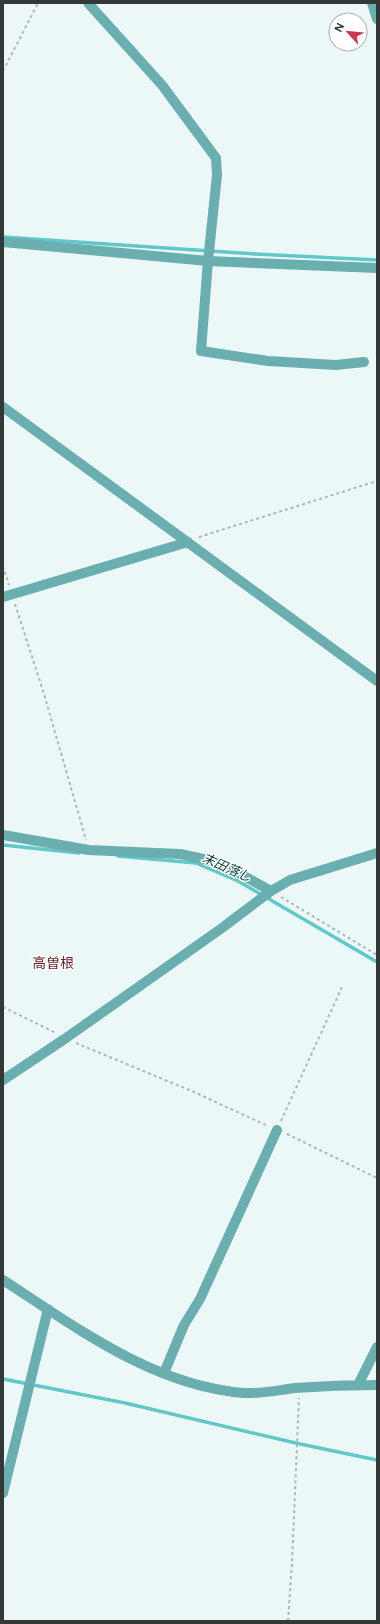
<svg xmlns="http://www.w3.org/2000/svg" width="380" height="1624" font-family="Figtree,'Noto Sans JP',sans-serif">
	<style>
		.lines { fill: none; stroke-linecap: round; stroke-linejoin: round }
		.stream { stroke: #62c7c8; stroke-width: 3.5 }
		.path { stroke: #adb6b6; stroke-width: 2; stroke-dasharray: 3 3; stroke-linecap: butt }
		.minor { stroke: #6aaeaf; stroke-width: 10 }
		.labels { text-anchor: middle; stroke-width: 3; stroke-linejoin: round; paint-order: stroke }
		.water-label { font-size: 13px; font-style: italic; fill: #114041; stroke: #fff }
		.quarter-label { font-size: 14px; fill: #6a242c; stroke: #fff }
	</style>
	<rect width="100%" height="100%" fill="#ecf8f8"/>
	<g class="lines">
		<!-- stream -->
		<path class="stream" d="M3,237L255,254L377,260
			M3,845L79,853
			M118,856L196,863L238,881L377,962
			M3,1379L125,1403L300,1444L377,1460"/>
		<!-- path -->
		<path class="path" d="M3,71L38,3
			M199,537L377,481
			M3,566L9,585
			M15,604L44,694L86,840
			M281,897L377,955
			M3,1007L56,1033
			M76,1043L194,1092L268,1126
			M281,1121L342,987
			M287,1134L377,1178
			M288,1621L292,1563L299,1398"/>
		<!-- minor -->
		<path class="minor" d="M88,3L162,85L216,158L217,175L208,261L201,351L268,361L336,365L364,362
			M372,3L377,19
			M3,242L208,261L377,268
			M3,407L377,681
			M3,597L188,542
			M3,835L89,850L180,854L213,861L235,871L271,891
			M3,1080L66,1038L222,928L271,891L290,880L377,853
			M3,1280C77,1328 154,1386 244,1393C261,1394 279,1390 295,1388C322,1386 350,1385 377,1385
			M164,1373L184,1325L200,1299L277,1130
			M358,1385L377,1347
			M3,1493L48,1309"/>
	</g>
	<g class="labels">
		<!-- water labels -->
		<g class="water-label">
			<text transform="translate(227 867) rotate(24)" y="5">末田落し</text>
		</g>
		<!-- quarter labels -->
		<g class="quarter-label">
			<text x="53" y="968">高曽根</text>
		</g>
	</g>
	<!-- border -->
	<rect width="380" height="1624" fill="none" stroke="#323737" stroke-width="8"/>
	<!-- north arrow -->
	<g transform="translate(348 32) rotate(297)"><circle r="19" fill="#ffffff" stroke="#adafaf"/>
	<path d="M0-3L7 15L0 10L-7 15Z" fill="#ca394f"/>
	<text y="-6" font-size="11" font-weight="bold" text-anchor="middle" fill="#323737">N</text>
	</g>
</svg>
